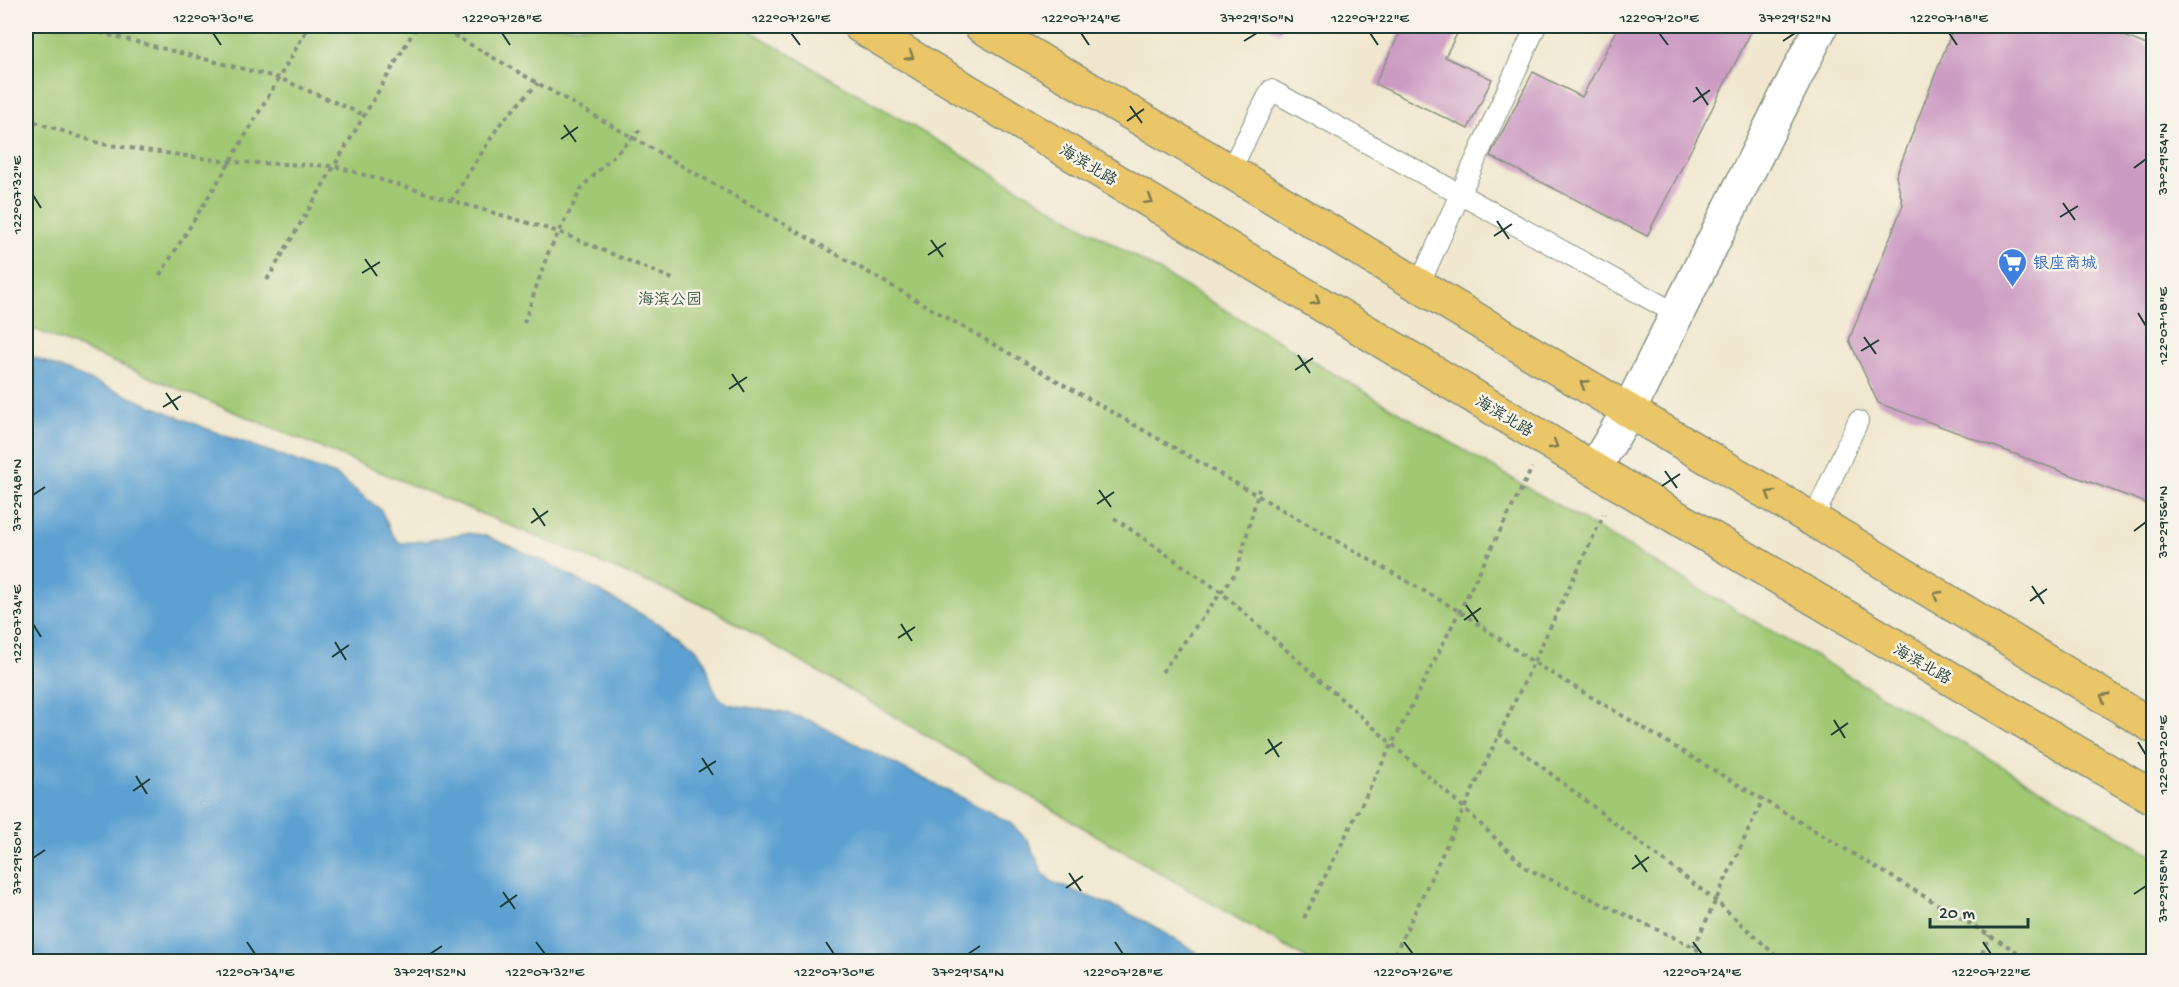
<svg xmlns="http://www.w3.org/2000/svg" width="2179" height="987" font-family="'Gochi Hand','LXGW WenKai TC',sans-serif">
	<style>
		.green { fill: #a1c873; stroke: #608254; stroke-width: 1.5 }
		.water { fill: #5da1d2; stroke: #3e6f83; stroke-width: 1.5 }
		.building { fill: #cc9bc3 }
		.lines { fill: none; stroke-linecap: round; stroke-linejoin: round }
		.service-casing { stroke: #889281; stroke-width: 22 }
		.minor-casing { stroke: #889281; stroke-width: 36 }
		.primary-casing { stroke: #889281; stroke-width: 36 }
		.path { stroke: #889281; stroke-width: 4; stroke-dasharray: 4.5 4.5; stroke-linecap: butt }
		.service { stroke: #fff; stroke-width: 20 }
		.minor { stroke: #fff; stroke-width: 33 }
		.primary { stroke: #ebc669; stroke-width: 33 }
		.oneway { stroke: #7b7b4c }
		.ticks { fill: none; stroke: #1f3d34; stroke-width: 2 }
		.labels { text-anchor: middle; stroke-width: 5; stroke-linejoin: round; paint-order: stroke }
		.street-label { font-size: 16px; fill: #1f3d34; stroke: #f7f3e8 }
		.shop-label { font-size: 16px; fill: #366cbe; stroke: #f7f3e8; text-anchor: start }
		.park-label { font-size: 16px; fill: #395941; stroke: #f7f3e8 }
		.neatline { fill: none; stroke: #1f3d34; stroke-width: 2 }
		.ticks-label { font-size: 15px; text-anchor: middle; fill: #1f3d34 }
	</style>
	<rect width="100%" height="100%" fill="#f7f3e8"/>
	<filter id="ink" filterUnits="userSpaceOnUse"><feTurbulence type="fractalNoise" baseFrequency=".0167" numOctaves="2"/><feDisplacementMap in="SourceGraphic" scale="12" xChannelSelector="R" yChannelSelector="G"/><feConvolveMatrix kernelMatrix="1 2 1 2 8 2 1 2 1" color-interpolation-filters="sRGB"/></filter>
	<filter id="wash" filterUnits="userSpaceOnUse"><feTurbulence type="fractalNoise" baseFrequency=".008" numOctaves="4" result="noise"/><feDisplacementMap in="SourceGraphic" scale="24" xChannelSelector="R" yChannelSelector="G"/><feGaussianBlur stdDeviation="1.35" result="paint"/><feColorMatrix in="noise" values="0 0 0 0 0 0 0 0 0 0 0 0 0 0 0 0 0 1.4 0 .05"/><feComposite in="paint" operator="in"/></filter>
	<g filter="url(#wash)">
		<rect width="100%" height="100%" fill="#f0e7ce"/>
		<!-- green -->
		<path class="green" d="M26,26H742L2153,855V961H1310L710,608L26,326Z"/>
		<!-- water -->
		<path class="water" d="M26,354L215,432L336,475L381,510L392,534L400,543L425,541L465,533L484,535L544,561L677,634C687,640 698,648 704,659C710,672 710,691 723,701C732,708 764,708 778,711C788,713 798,717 809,720L1009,822L1028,841L1043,873L1052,882L1120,909L1150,924L1210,961H26Z"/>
		<g id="blocks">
			<!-- building -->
			<path class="building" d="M1267,26H1284L1279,33Z
				M1403,26H1461L1445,57L1492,79L1468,129L1375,84Z
				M1619,26H1754L1647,236L1490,156L1533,72L1582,97Z
				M1954,26H2099L2154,48V506L1878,403L1849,340L1903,205L1896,176Z"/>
		</g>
	</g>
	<g filter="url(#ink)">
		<use href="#blocks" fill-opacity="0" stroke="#889281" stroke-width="1.5"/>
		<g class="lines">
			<defs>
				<path id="service" d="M1230,171L1271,90L1677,314
					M1419,285L1536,26
					M1813,520L1858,421"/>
				<path id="minor" d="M1594,469L1629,410L1821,26"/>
				<path id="primary" d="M860,26L1594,469L2154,798
					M981,26L1208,158L1538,357L1837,534L2154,727"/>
			</defs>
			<!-- service casing -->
			<use href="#service" class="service-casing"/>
			<!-- minor casing -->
			<use href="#minor" class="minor-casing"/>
			<!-- primary casing -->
			<use href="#primary" class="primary-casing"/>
			<!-- path -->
			<path class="path" d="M74,26L279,78L364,115
				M438,26L1459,611L1533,662L2034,962
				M26,119L102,144L230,162L334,166L559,232L675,280
				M451,201L500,124L538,83
				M160,275L230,162L309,26
				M267,280L417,26
				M524,323L548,253L583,186L640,130
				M1114,518L1221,592L1464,808L1526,868L1694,947L1712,962
				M1162,672L1237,571L1259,489
				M1499,734L1716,901L1783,962
				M1304,918L1532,468
				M1694,947L1763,799
				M1391,962L1604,514
				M1979,962L1989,935"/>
			<!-- service -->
			<use href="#service" class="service"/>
			<!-- minor -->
			<use href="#minor" class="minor"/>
			<!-- primary -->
			<use href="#primary" class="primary"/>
		</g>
		<!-- one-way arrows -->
		<defs><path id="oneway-chevron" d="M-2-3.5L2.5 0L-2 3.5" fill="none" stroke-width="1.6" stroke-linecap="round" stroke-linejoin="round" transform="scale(1.5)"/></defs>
		<g class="oneway">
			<use href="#oneway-chevron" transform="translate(910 56) rotate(31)"/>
			<use href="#oneway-chevron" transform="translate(1149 200) rotate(31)"/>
			<use href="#oneway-chevron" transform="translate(1316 301) rotate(31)"/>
			<use href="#oneway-chevron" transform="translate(1584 384) rotate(-150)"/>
			<use href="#oneway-chevron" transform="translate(1554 445) rotate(31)"/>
			<use href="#oneway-chevron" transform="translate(1770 494) rotate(-149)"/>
			<use href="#oneway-chevron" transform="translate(1937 595) rotate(-149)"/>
			<use href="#oneway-chevron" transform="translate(2104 697) rotate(-149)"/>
		</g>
	</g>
	<!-- ticks -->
	<path class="ticks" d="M213,33L221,45M502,33L510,45M791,33L800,45M1081,33L1089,45M1370,33L1378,45M1659,33L1668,45M1949,33L1957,45M1244,41L1257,33M1783,41L1795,33M1696,87L1708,105M1693,102L1710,90M1130,106L1142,123M1127,121L1144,109M564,125L576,142M561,139L578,127M2134,168L2146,159M33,195L41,208M2063,203L2075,220M2060,217L2078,206M1497,221L1509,239M1494,236L1512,224M931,240L943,257M928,255L946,243M365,259L377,276M362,273L380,262M2138,313L2146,326M1864,337L1876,354M1861,351L1879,340M1298,355L1310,373M1295,370L1313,358M732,374L744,392M729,389L747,377M166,393L178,410M163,407L181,396M1665,471L1677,488M1662,486L1680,474M1099,490L1111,507M33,495L45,487M1097,504L1114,492M533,508L545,526M531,523L548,511M2134,531L2146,522M2032,586L2044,604M2030,601L2047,589M1466,605L1478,622M1464,620L1481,608M33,624L41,637M901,624L912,641M898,638L915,627M335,642L346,660M332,657L349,645M1834,720L1845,738M1831,735L1848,723M1268,739L1279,757M2138,742L2146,755M1265,754L1282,742M702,758L713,775M699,772L716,761M136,776L147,794M133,791L150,779M1635,855L1647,872M33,858L45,850M1632,869L1649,857M1069,873L1081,891M1066,888L1083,876M503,892L515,909M2134,894L2146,886M500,907L517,895M247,942L255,954M536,942L545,954M826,942L834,954M1115,942L1123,954M1404,942L1413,954M1693,942L1702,954M1983,942L1991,954M430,954L442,946M968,954L980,946"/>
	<!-- icons -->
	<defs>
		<symbol id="supermarket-pin" viewBox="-11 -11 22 30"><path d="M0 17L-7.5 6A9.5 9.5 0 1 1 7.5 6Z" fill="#3f7fe0" stroke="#f7f3e8"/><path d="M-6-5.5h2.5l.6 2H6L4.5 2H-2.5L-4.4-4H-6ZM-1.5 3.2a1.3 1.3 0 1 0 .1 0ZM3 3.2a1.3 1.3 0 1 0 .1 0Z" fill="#fff"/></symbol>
	</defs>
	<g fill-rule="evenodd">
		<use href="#supermarket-pin" x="1996" y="246" width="33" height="45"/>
	</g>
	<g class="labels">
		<!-- street labels -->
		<g class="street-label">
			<text transform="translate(1089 164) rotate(31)" y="6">海滨北路</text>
			<text transform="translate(1505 415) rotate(31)" y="6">海滨北路</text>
			<text transform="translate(1923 663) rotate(30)" y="6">海滨北路</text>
		</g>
		<!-- shop labels -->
		<g class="shop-label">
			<text x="2033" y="268">银座商城</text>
		</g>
		<!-- park labels -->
		<g class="park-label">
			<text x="670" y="304">海滨公园</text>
		</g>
	</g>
	<!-- margin -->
	<rect width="2179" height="987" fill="none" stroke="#f7f3e8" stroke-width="66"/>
	<!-- scale -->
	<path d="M1930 918v9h98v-9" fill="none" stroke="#1f3d34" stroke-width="3"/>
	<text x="1939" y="918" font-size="18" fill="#1f3d34" stroke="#f7f3e8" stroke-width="4.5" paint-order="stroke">20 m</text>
	<rect x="33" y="33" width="2113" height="921" class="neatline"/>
	<g class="ticks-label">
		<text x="213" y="22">122°07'30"E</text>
		<text x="502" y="22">122°07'28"E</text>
		<text x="791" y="22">122°07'26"E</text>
		<text x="1081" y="22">122°07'24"E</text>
		<text x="1257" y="22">37°29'50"N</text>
		<text x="1370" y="22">122°07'22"E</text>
		<text x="1659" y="22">122°07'20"E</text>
		<text x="1795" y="22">37°29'52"N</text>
		<text x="1949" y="22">122°07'18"E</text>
		<text transform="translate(2162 159) rotate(-90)" y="5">37°29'54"N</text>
		<text transform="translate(16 195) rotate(-90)" y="5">122°07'32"E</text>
		<text transform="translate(2162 326) rotate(-90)" y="5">122°07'18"E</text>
		<text transform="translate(16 495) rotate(-90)" y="5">37°29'48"N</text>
		<text transform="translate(2162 522) rotate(-90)" y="5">37°29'56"N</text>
		<text transform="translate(16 624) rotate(-90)" y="5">122°07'34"E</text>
		<text transform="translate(2162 755) rotate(-90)" y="5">122°07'20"E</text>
		<text transform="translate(16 858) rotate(-90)" y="5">37°29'50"N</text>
		<text transform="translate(2162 886) rotate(-90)" y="5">37°29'58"N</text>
		<text x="255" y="976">122°07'34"E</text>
		<text x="430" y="976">37°29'52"N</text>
		<text x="545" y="976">122°07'32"E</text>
		<text x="834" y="976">122°07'30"E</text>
		<text x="968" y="976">37°29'54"N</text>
		<text x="1123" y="976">122°07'28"E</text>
		<text x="1413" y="976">122°07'26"E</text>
		<text x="1702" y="976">122°07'24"E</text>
		<text x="1991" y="976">122°07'22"E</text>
	</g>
</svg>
